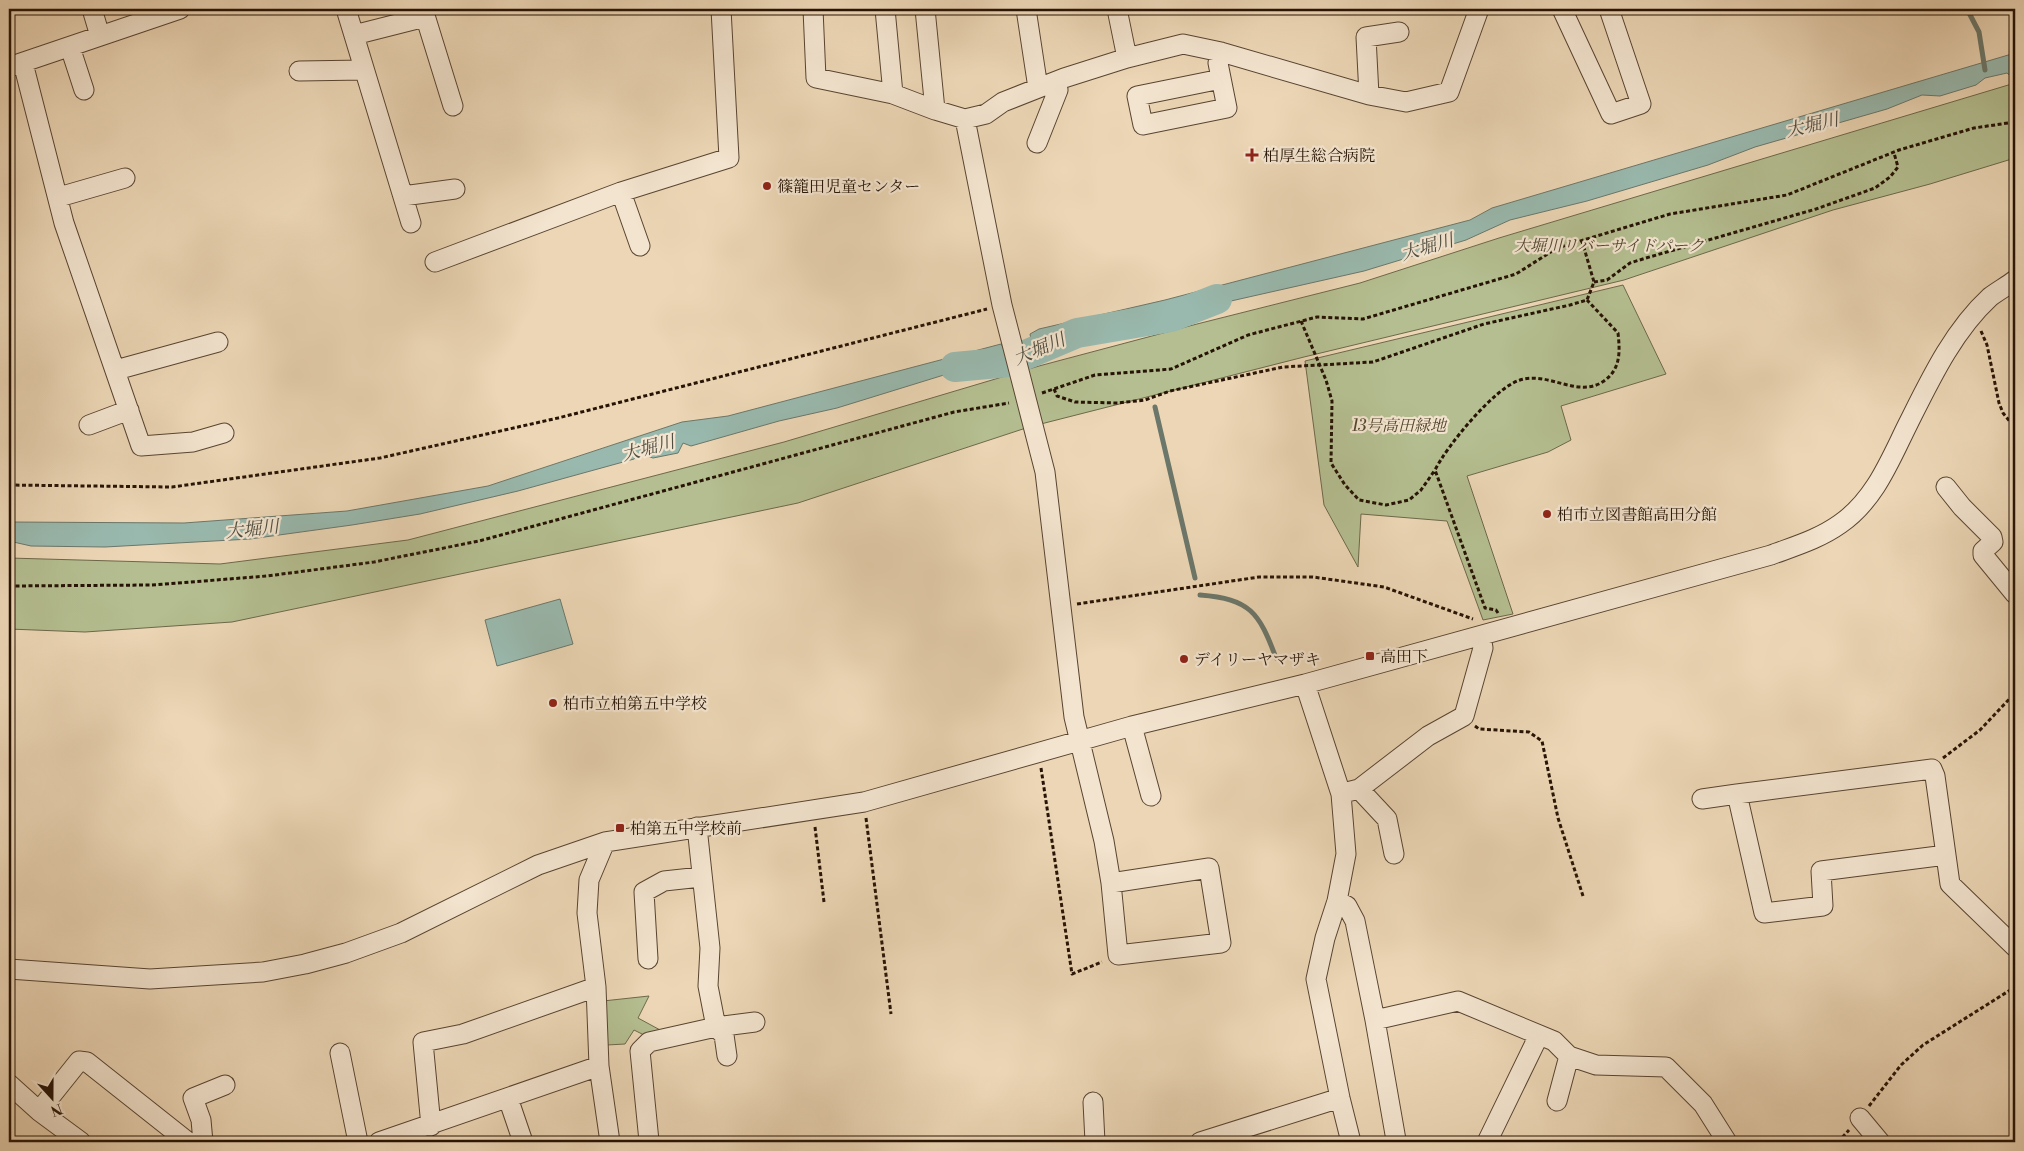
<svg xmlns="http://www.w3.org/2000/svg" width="2024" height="1151" font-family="'Libre Bodoni','Noto Serif JP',serif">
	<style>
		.green { fill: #b4be90; stroke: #6d684a }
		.water { fill: #99b9ae; stroke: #6b776a }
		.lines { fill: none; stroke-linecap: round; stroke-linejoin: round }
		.stream { stroke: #6b776a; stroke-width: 5 }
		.river { stroke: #99b9ae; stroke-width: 30 }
		.minor-casing { stroke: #584431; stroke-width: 21 }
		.path { stroke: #261305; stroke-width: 3; stroke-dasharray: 4 2.5; stroke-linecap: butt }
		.minor { stroke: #f3e4cf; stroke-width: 19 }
		.poi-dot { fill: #8f2418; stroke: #f3e4cf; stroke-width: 2 }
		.labels { text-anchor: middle; stroke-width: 4.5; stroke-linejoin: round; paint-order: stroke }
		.poi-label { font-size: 16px; fill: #261305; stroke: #f3e4cf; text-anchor: start }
		.park-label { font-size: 16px; font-style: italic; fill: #51462f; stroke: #f3e4cf }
		.water-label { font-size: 18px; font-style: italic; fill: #4e4d40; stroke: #f3e4cf }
	</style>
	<rect width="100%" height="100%" fill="#ecd6b5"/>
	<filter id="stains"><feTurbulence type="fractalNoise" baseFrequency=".004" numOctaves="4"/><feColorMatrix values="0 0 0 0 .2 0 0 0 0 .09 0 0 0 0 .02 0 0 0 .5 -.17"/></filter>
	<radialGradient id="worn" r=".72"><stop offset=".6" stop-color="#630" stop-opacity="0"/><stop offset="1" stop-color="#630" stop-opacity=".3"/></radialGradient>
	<!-- green -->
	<path class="green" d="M2015,83V158L1930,184L1833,210L1624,280L1304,357L1029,427L798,503L232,622L85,632L9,629V558L220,564L408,540L784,442L1039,366L1197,324L1360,283L1499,238Z
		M1623,285L1666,374L1561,406L1571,440L1548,452L1467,476L1513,614L1483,620L1447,521L1361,514L1358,567L1324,505L1305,361Z
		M649,996L638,1018L662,1031L644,1035L634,1030L625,1044L607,1045L603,1001Z"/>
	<!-- water -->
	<path class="water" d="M2015,53V77L2013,78L2007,73L1985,78L1976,85L1940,96L1922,95L1887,109L1755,147L1708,165L1587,201L1510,220L1466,240L1364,271L1098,331L1033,350L1030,334L1039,329L1165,300L1470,220L1492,208Z
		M1001,344L1011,361L973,366L837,408L779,421L691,446L683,443L678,453L653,458L640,454L634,459L518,491L420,514L352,525L250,539L105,547L31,546L9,541V522L184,523L347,511L488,486L682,422L728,416Z
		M560,599L573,644L497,666L485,620Z"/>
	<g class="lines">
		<!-- stream -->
		<path class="stream" d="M1967,9L1979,32L1985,70
			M1155,407L1195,578
			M1200,595C1250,599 1259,612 1276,658"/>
		<!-- river -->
		<path class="river" d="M955,367L1009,362L1077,333L1171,317L1217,299"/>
		<defs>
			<path id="minor" d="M92,9L100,36
				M346,9L411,223
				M423,9L453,106
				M813,9L816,78L893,94L935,110
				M885,9L893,94
				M925,9L935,110L965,119L1002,305L1045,472L1074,717L1104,841L1111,883L1118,955L1221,943L1209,868L1111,883
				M1026,9L1038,88
				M1117,9L1127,58
				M1562,9L1611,114L1641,104L1609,9
				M354,35L425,17
				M70,47L84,90
				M1221,52L1218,63L1227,108L1143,125L1137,96L1221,79
				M23,63L64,223L141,446L193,442L224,433
				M9,67L180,9
				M299,71L364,70
				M1369,95L1366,37L1399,32
				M965,119L986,114L1003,102L1064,78L1127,58L1183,44L1221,52L1369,95L1406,102L1449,92L1479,9
				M1037,143L1058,90L1054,82
				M621,192L640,246
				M403,196L455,189
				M59,197L125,178
				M435,262L621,192L729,158L721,9
				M116,370L218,342
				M89,425L129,410
				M1946,487L1962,507L1992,537L1993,542L1983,551V555L2015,594
				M1305,684L1341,794L1346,854L1337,901L1325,938L1316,979L1340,1098L1351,1142
				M1132,726L1151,796
				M1359,789L1428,736L1464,716L1483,648L1481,636
				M1347,792L1359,789L1387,819L1394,854
				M1702,799L1737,794
				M697,827L710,948L708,986L716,1027L755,1022
				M1946,855L1821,871L1823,906L1764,913L1737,794L1932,769L1935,776L1950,884L2015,947
				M1337,901L1347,906L1355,921L1375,1020L1458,1001L1554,1041L1569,1056L1596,1065L1666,1067L1703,1104L1727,1142
				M648,959L644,892L664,881L701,877
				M9,969L150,979L263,972L305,964L346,953L401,933L538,865L605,842L864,802L1132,726L1305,684L1771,555C1795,546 1819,539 1840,524C1875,500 1890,460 1908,424C1930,380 1953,331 1990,297C1998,291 2007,286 2015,280
				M1375,1020L1396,1140
				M340,1053L358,1142
				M599,1066L596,987L587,913L589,880L605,842
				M9,1084L39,1111
				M508,1098L523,1142
				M1557,1101L1569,1056
				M1093,1102L1095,1142
				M1860,1118L1880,1142
				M431,1126L423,1042L463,1034L596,987
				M649,1141L640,1051L649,1042L716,1027L724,1035L727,1056
				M81,1142L39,1111L79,1061L87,1062L188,1142
				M203,1142L201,1120L193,1098L225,1085
				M379,1142L599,1066L610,1142
				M1200,1142L1340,1098
				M1487,1142L1539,1035"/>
		</defs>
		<!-- minor casing -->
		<use href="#minor" class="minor-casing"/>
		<!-- path -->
		<path class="path" d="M1594,282L1607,280L1630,263L1646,258L1816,209L1875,188L1890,177L1898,167L1894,153
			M1301,321L1326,380L1332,401L1331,463L1345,485L1359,500L1386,505L1409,500L1421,490L1435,470
			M1981,331L1987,345L1999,403L2003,413L2015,428
			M1054,389L1057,396L1075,402L1118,403L1145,400L1170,391L1283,367L1373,362L1484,324L1570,305L1587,300L1594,282L1582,241
			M1042,393L1095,375L1171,369L1248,335L1317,317L1363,319L1516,274L1557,248L1670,214L1787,195L1899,150L1974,128L2015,122
			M9,485L172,487L380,458L558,418L987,309
			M9,586L152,585L267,576L374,562L479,541L954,412L1009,403
			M1077,604L1259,577H1313L1384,587L1473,619
			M1498,613L1496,610L1485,608L1435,470C1447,446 1494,388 1520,380C1549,371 1578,399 1604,381C1621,369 1620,351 1618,333L1587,300
			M1475,726L1479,729L1529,732L1542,741L1558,818L1583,896
			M1943,758L1980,730L2015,693
			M1041,768L1072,974L1102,962
			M866,818L891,1014
			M815,827L824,902
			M1869,1106L1901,1065L1923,1045L2015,987
			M1838,1142L1849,1130"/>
		<!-- minor -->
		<use href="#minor" class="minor"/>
	</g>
	<!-- markers -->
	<g class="poi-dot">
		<path d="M1249.5 147.5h5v5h5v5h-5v5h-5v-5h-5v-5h5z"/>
		<circle cx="767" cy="186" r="5"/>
		<circle cx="1547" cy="514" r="5"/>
		<rect x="1365" y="651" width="10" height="10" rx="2.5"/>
		<circle cx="1184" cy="659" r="5"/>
		<circle cx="553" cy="703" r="5"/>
		<rect x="615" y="823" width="10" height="10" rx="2.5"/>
	</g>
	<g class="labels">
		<!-- poi labels -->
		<g class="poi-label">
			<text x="1263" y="161">柏厚生総合病院</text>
			<text x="777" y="192">篠籠田児童センター</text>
			<text x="1557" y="520">柏市立図書館高田分館</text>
			<text x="1380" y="662">高田下</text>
			<text x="1194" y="665">デイリーヤマザキ</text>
			<text x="563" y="709">柏市立柏第五中学校</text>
			<text x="630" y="834">柏第五中学校前</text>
		</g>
		<!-- park labels -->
		<g class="park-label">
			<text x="1609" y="251">大堀川リバーサイドパーク</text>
			<text x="1399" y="431">13号高田緑地</text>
		</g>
		<!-- water labels -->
		<g class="water-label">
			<text transform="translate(1812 125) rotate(-13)" y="6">大堀川</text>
			<text transform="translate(1427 247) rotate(-16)" y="6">大堀川</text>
			<text transform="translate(1039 349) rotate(-23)" y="6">大堀川</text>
			<text transform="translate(648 448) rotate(-15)" y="6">大堀川</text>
			<text transform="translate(252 529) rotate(-6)" y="6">大堀川</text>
		</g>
	</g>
	<!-- margin -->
	<rect width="2024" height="1151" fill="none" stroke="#ecd6b5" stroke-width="30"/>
	<rect x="10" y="10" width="2004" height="1131" fill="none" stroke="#261305" stroke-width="2.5"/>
	<rect x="15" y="15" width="1994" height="1121" fill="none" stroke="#261305"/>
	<!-- north arrow -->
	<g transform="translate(52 1098) rotate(159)" stroke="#f3e4cf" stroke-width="4" paint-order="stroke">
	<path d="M0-4L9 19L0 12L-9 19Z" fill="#261305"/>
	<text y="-8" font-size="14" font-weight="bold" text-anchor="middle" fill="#261305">N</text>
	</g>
	<rect width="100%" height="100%" filter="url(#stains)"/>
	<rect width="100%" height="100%" fill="url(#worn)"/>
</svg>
